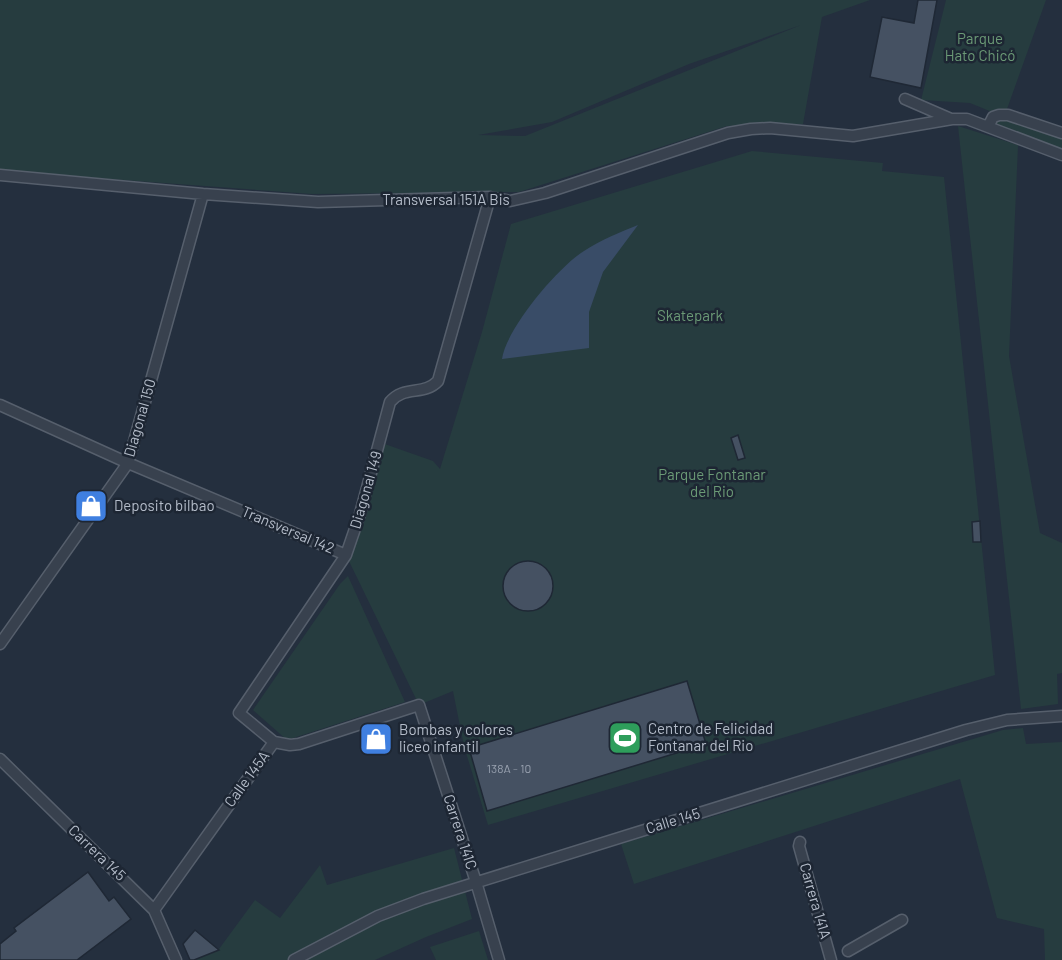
<svg xmlns="http://www.w3.org/2000/svg" width="1062" height="960" font-family="Barlow,sans-serif">
	<style>
		.green { fill: #263c3f; fill-rule: evenodd }
		.water { fill: #394c67 }
		.building { fill: #455162; stroke: #1f2835; stroke-width: 1.5 }
		.lines { fill: none; stroke-linecap: round; stroke-linejoin: round }
		.minor-casing { stroke: #565f6c; stroke-width: 13 }
		.minor { stroke: #38414e; stroke-width: 10 }
		.labels { text-anchor: middle; stroke-width: 5; stroke-linejoin: round; paint-order: stroke }
		.number-label { font-size: 12px; fill: #98a1af }
		.park-label { font-size: 15px; fill: #6b9a76; stroke: #1d2633 }
		.street-label { font-size: 15px; fill: #b4bcc9; stroke: #1d2633 }
		.poi-label { font-size: 15px; fill: #b4bcc9; stroke: #1d2633; text-anchor: start }
	</style>
	<rect width="100%" height="100%" fill="#242f3e"/>
	<!-- green -->
	<path class="green" d="M0,0H870L822,17L803,124L727,126L519,192L312,194L0,171ZM801,25L525,136L478,135L552,122L689,64Z
		M946,0H1046L1007,109L992,112L970,103L921,100Z
		M1002,118L1062,139V150L996,126L995,123L996,119Z
		M958,126L1018,145L1009,356L1040,533L1062,543V673L1057,674L1058,704L1021,709Z
		M752,151L883,163L882,171L944,177L995,675L488,825L464,746L453,691L419,705L346,555L379,442L433,461L440,469L482,332L511,224Z
		M348,576L405,702L287,740L253,710L340,584Z
		M1023,728L1026,744L1062,742V960H1045L1044,929L997,918L960,779L634,884L621,844L1003,730Z
		M454,848L472,919L426,937L375,960H194L219,949L255,900L280,918L320,865L327,885Z
		M479,931L488,960H436L430,947Z"/>
	<!-- water -->
	<path class="water" d="M638,225L603,272L589,312V348L502,359C506,329 558,267 584,251C601,240 620,232 638,225Z"/>
	<!-- building -->
	<path class="building" d="M918,0H937L921,88L870,77L882,17L914,23Z
		M738,435L745,458L738,460L731,438Z
		M980,521L981,542H973L972,522Z
		M503 586a25 25 0 1 1 50 0a25 25 0 1 1-50 0Z
		M687,681L706,744L487,811L469,748Z
		M88,872L109,901L114,897L131,919L77,960H0V944L16,931L14,928Z
		M195,930L219,950L194,960H190L183,944Z"/>
	<g class="lines">
		<defs>
			<path id="minor" d="M905,99L951,119
				M988,127L993,117L999,115H1008L1062,133
				M0,175L203,194L318,202L490,197L510,201L545,193L728,133L751,129L770,128L853,136L952,119H967L1062,155
				M490,197L438,381C424,396 404,385 390,402L360,514L346,555L239,713L274,742L290,745L299,744L419,705L476,882L499,960
				M0,405L128,463L346,555
				M0,644L128,463L203,194
				M0,759L154,910L176,960
				M800,842L799,846L831,960
				M154,910L274,742
				M848,951L902,920
				M294,960L378,916L423,899L966,730L1007,720L1062,716"/>
		</defs>
		<!-- minor casing -->
		<use href="#minor" class="minor-casing"/>
		<!-- minor -->
		<use href="#minor" class="minor"/>
	</g>
	<!-- icons -->
	<defs>
		<symbol id="shop-square" viewBox="-11 -11 22 22"><rect x="-9" y="-9" width="18" height="18" rx="4" fill="#3f7fe0" stroke="#1d2633"/><path d="M-5-2.5h2.3a2.7 3.5 0 0 1 5.4 0H5L5.5 6h-11ZM-1.5-2.5h3a1.5 2.3 0 0 0-3 0Z" fill="#fff"/></symbol>
		<symbol id="stadium-square" viewBox="-11 -11 22 22"><rect x="-9" y="-9" width="18" height="18" rx="4" fill="#2e9e5b" stroke="#1d2633"/><path d="M0-5a6.5 5 0 1 0 0 10a6.5 5 0 1 0 0-10ZM-3.5-1.8h7v3.6h-7Z" fill="#fff"/></symbol>
	</defs>
	<g fill-rule="evenodd">
		<use href="#shop-square" x="72" y="487" width="38" height="38"/>
		<use href="#stadium-square" x="606" y="719" width="38" height="38"/>
		<use href="#shop-square" x="357" y="720" width="38" height="38"/>
	</g>
	<g class="labels">
		<!-- number labels -->
		<g class="number-label">
			<text x="509" y="773">138A - 10</text>
		</g>
		<!-- park labels -->
		<g class="park-label">
			<text x="980" y="44">Parque<tspan x="980" dy="17">Hato Chicó</tspan></text>
			<text x="690" y="321">Skatepark</text>
			<text x="712" y="480">Parque Fontanar<tspan x="712" dy="17">del Rio</tspan></text>
		</g>
		<!-- street labels -->
		<g class="street-label">
			<text x="446" y="205">Transversal 151A Bis</text>
			<text transform="translate(140 418) rotate(-74)" y="5">Diagonal 150</text>
			<text transform="translate(366 490) rotate(-74)" y="5">Diagonal 149</text>
			<text transform="translate(288 530) rotate(23)" y="5">Transversal 142</text>
			<text transform="translate(247 779) rotate(-54)" y="5">Calle 145A</text>
			<text transform="translate(673 821) rotate(-17)" y="5">Calle 145</text>
			<text transform="translate(460 832) rotate(72)" y="5">Carrera 141C</text>
			<text transform="translate(97 853) rotate(44)" y="5">Carrera 145</text>
			<text transform="translate(815 901) rotate(74)" y="5">Carrera 141A</text>
		</g>
		<!-- poi labels -->
		<g class="poi-label">
			<text x="114" y="511">Deposito bilbao</text>
			<text x="648" y="734">Centro de Felicidad<tspan x="648" dy="17">Fontanar del Rio</tspan></text>
			<text x="399" y="735">Bombas y colores<tspan x="399" dy="17">liceo infantil</tspan></text>
		</g>
	</g>
</svg>
